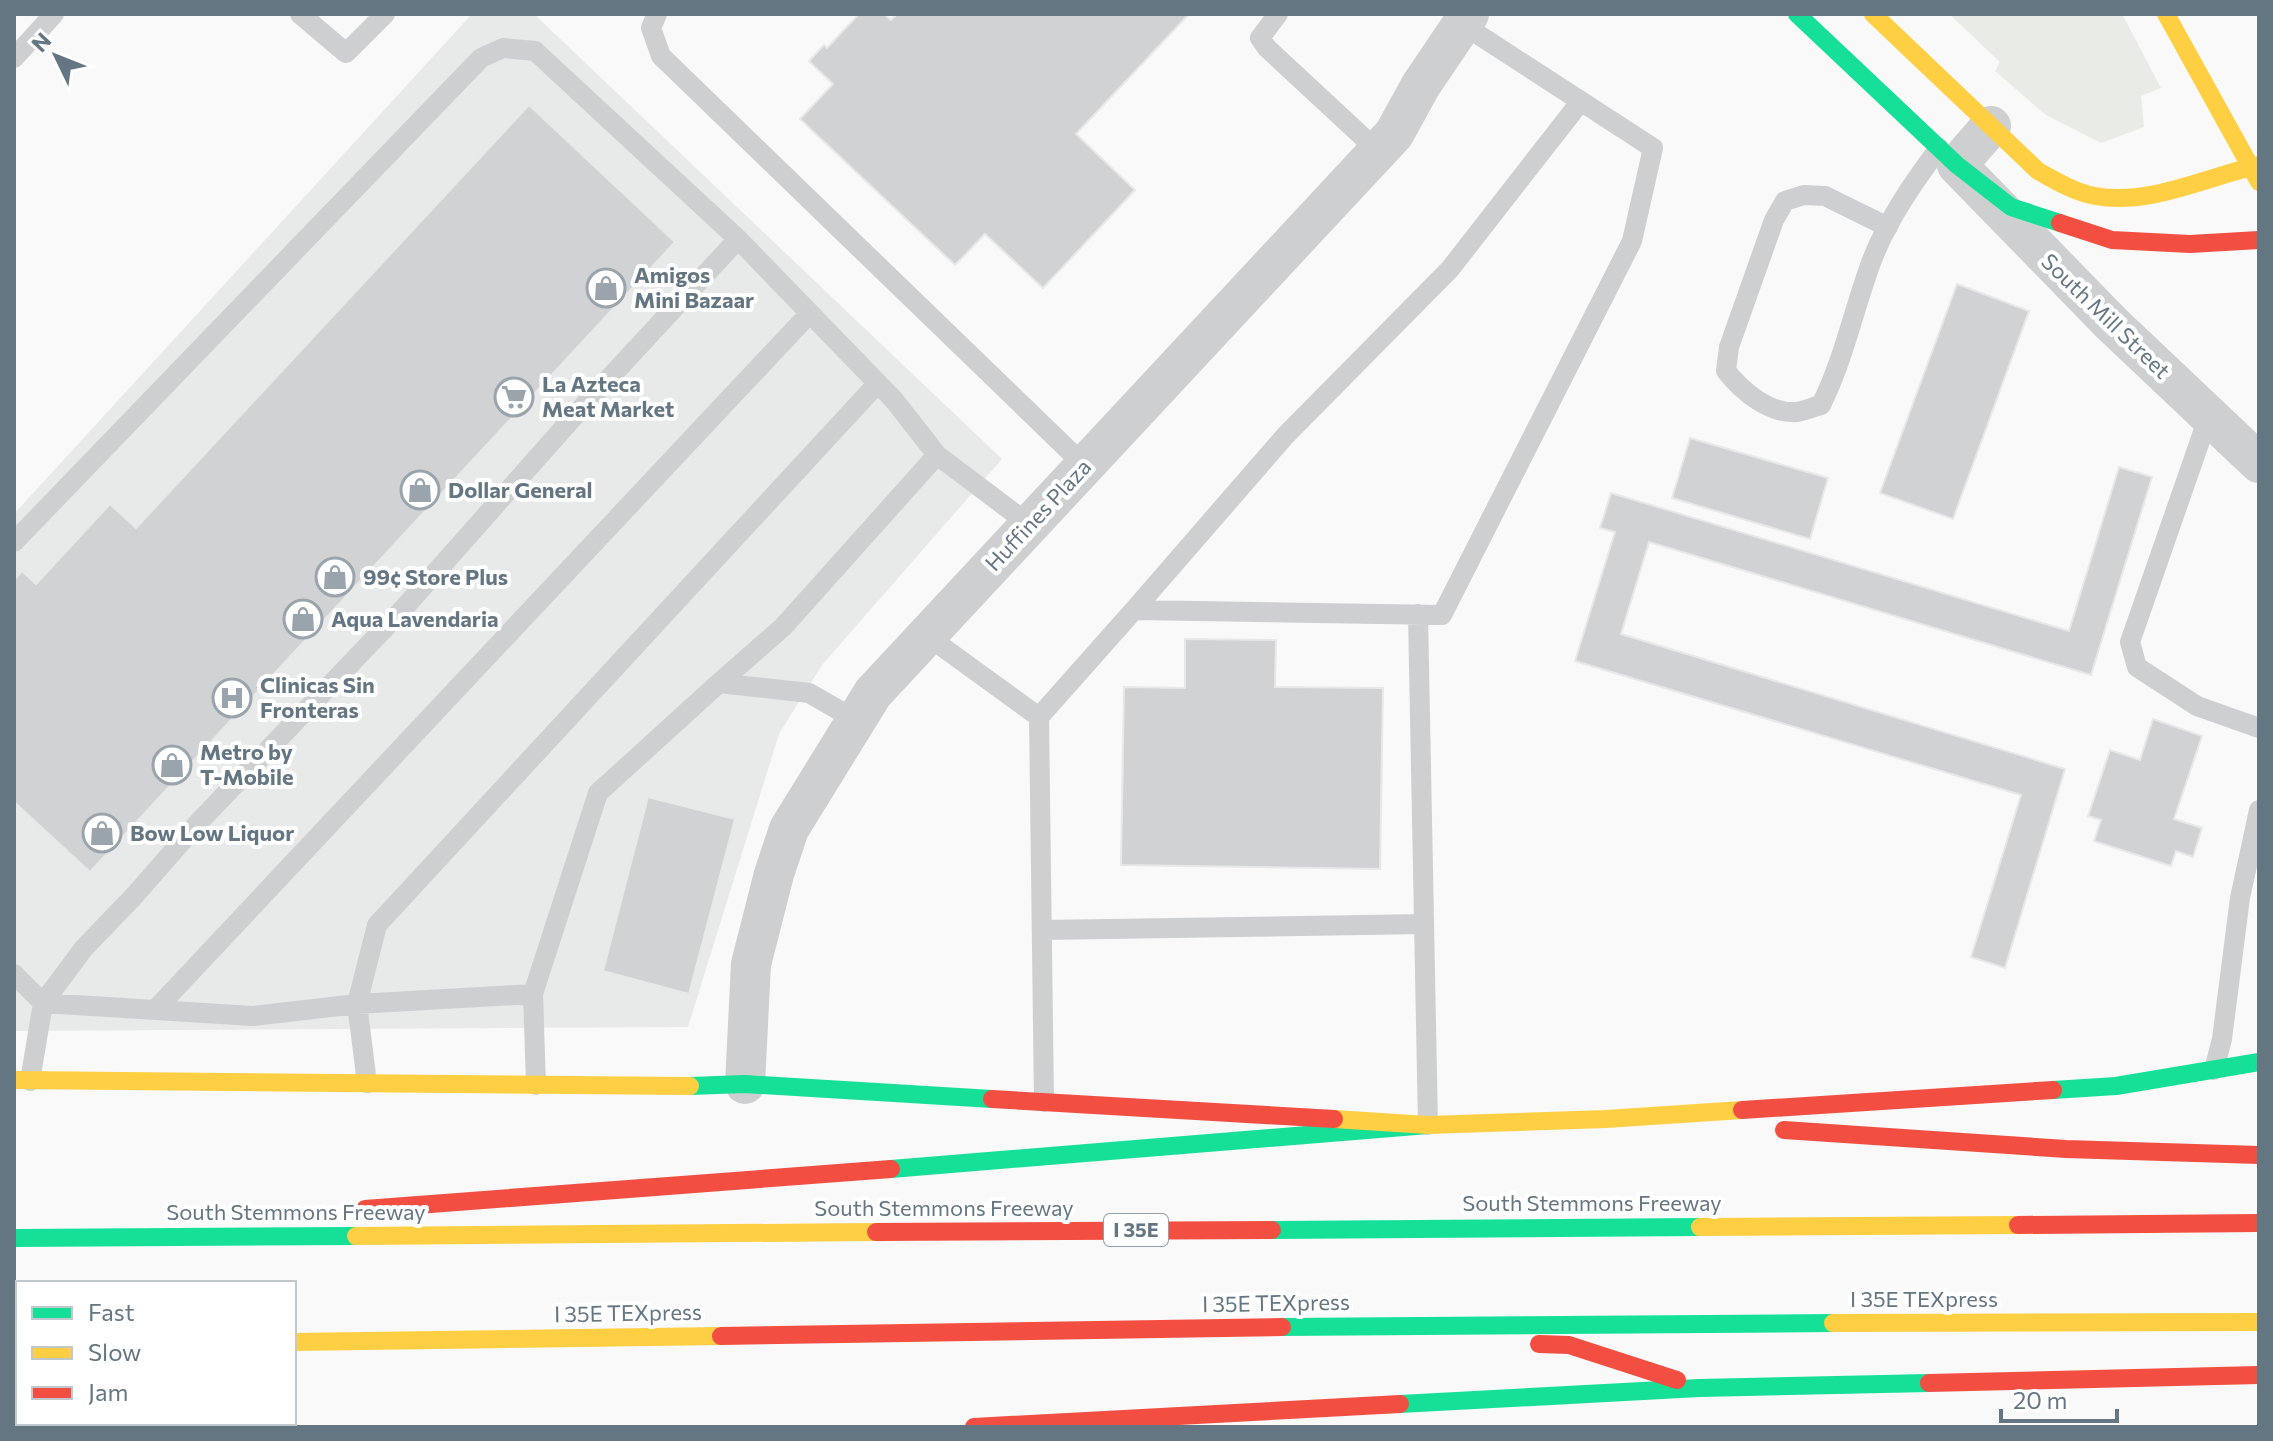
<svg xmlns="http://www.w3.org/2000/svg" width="2273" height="1441" font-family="Commissioner,sans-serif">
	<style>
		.built { fill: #e8e9e9 }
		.green { fill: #e8ebe6 }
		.building { fill: #d0d2d3; stroke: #e8e8e8; stroke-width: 2 }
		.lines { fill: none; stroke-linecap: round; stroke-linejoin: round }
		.lane { stroke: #cecfd0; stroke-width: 20 }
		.street { stroke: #cecfd0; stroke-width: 40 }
		.fast { stroke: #16e098; stroke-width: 18 }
		.slow { stroke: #ffcf43; stroke-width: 18 }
		.jam { stroke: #f24e42; stroke-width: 18 }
		.labels { text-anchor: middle; stroke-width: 8; stroke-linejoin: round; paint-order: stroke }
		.shield { fill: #fff; stroke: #939fa8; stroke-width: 2 }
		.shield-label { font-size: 20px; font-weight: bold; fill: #657683 }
		.poi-label { font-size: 22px; font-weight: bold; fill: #657683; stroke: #fff; text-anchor: start }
		.street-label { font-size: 22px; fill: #657683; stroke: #fff }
	</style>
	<rect width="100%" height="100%" fill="#f9f9f9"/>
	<!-- built -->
	<path class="built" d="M472,14H534L1002,459L822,665L779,734L688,1027L14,1031V514Z"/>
	<!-- green -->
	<path class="green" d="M1949,14H2122L2161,88L2141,96L2144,127L2101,143L2046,115L1995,71L2000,62Z"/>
	<!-- building -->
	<path class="building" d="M859,14H884L891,20L897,14H1189L1076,134L1135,190L1043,288L985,234L955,265L800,119L833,84L809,61L824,45L827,48Z
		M529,105L675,242L90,872L14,802V580L22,571L36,584L110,504L136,528Z
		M1957,284L2029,311L1953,519L1880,493Z
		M1690,438L1828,478L1810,539L1672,498Z
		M2119,467L2152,477L2091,675L1649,542L1621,634L2065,769L2005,968L1971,957L2021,795L1575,661L1615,532L1600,528L1611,493L2069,631Z
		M1185,639L1276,640L1275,687L1383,688L1380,869L1121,865L1124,687L1185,688Z
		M2153,719L2202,736L2174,819L2202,828L2193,857L2176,851L2171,866L2094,841L2101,820L2088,816L2110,750L2140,760Z
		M648,797L735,819L689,994L603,971Z"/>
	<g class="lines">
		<!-- lane -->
		<path class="lane" d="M300,14L346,53L385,14
			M657,14L651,28L661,56L1085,466
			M1278,14L1260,38L1267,48L1378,151
			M1462,24L1653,148L1632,241L1442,615L1134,610L1285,436L1450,269L1581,101
			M14,58L54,14
			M1888,227L1825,196L1804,195L1785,201L1774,220L1729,347L1726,371C1742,391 1769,414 1796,412C1804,411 1813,407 1821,405C1844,359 1854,308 1872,260C1888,219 1913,183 1939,148
			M2209,415L2130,642L2137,667L2197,706L2259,728
			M14,542L481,58L503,48L535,51L738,239L894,400L937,455L1030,525
			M1418,614L1428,1125
			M926,635L1039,717L1044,1102
			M719,683L783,627L937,455
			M1039,717L1134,610
			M1042,930L1424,924
			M14,974L43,1003L30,1081
			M533,994L536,1085
			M43,1003L84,948L135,895L197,824L404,608L577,413L738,239
			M43,1003L253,1016L357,1004L533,994L598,793L719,683L809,693L856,720
			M155,1010L810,313
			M2214,1070L2222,1039L2240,898L2259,810
			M367,1083L357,1004L377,925L878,383"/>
		<!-- street -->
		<path class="street" d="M1991,126L1957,165L2111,323L2259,463
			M745,1084L751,964L774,874L789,829L873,693L1394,134L1421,85L1469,14"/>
		<!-- fast -->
		<path class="fast" d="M1797,14L1957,165L2011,207L2060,223
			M690,1086L745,1084L992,1099
			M2053,1090L2116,1086L2259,1062
			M891,1169L1428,1125
			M1272,1230L1700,1227
			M14,1238L356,1236
			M1282,1327L1833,1323
			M1400,1404L1699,1388L1929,1383"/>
		<!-- slow -->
		<path class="slow" d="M1873,14L2038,171C2056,181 2074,192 2095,196C2149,206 2207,177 2259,165
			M2166,14L2259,182
			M14,1080L690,1086
			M1334,1119L1428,1125L1606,1119L1742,1110
			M1700,1227L2018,1225
			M356,1236L876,1232
			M1833,1323L2259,1322
			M294,1342L721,1336"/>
		<!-- jam -->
		<path class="jam" d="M2060,223L2112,240L2190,244L2259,240
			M992,1099L1334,1119
			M1742,1110L2053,1090
			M1784,1130L2066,1149L2259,1155
			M365,1209L891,1169
			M2018,1225L2259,1223
			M876,1232L1272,1230
			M721,1336L1282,1327
			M14,1343H18
			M1539,1344L1569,1345L1677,1380
			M1929,1383L2259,1375
			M974,1427L1400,1404"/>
	</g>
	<!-- icons -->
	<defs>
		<symbol id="shop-ring" viewBox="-11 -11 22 22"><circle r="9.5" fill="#fff" stroke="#99a4ac" stroke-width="1.5"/><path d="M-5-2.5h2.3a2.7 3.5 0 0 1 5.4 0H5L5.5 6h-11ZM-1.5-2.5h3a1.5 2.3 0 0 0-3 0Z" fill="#99a4ac"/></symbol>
		<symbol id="supermarket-ring" viewBox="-11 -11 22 22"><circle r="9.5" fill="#fff" stroke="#99a4ac" stroke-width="1.5"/><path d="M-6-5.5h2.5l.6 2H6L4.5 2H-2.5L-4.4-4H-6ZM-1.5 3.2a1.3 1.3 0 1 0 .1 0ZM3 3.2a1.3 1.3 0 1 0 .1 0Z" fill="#99a4ac"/></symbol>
		<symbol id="hospital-ring" viewBox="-11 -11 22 22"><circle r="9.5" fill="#fff" stroke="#99a4ac" stroke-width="1.5"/><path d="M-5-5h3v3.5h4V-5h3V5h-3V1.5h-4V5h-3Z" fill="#99a4ac"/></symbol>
	</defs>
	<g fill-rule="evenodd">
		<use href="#shop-ring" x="584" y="266" width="44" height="44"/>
		<use href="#supermarket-ring" x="492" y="375" width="44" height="44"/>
		<use href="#shop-ring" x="398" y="468" width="44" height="44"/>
		<use href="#shop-ring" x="313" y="555" width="44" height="44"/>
		<use href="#shop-ring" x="281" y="597" width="44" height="44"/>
		<use href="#hospital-ring" x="210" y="676" width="44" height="44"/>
		<use href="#shop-ring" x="150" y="743" width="44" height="44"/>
		<use href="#shop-ring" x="80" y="811" width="44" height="44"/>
	</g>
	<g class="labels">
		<!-- shield labels -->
		<rect class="shield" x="1104" y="1214" width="64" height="32" rx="6"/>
		<g class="shield-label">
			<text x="1136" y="1237">I 35E</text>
		</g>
		<!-- poi labels -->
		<g class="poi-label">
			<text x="634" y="283">Amigos<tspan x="634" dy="25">Mini Bazaar</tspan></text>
			<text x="542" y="392">La Azteca<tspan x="542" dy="25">Meat Market</tspan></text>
			<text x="448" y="498">Dollar General</text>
			<text x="363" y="585">99¢ Store Plus</text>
			<text x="331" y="627">Aqua Lavendaria</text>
			<text x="260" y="693">Clinicas Sin<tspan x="260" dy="25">Fronteras</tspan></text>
			<text x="200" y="760">Metro by<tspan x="200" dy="25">T-Mobile</tspan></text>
			<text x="130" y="841">Bow Low Liquor</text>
		</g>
		<!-- street labels -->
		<g class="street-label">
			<text transform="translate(2106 316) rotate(44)" y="8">South Mill Street</text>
			<text transform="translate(1038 515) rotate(-47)" y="8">Huffines Plaza</text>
			<text x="1592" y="1211">South Stemmons Freeway</text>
			<text x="944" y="1216">South Stemmons Freeway</text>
			<text x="296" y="1220">South Stemmons Freeway</text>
			<text x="1924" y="1307">I 35E TEXpress</text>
			<text transform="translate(1276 1303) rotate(-1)" y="8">I 35E TEXpress</text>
			<text transform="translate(628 1313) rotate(-1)" y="8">I 35E TEXpress</text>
		</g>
	</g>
	<!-- border -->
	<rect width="2273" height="1441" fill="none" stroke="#657683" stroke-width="32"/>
	<!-- legend -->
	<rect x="16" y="1281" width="280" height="144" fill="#ffffff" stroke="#c1c8cd" stroke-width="2"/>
	<rect x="32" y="1307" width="40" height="12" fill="#16e098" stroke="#c1c8cd" stroke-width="2"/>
	<text x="88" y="1321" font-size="24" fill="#657683">Fast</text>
	<rect x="32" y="1347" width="40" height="12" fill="#ffcf43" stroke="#c1c8cd" stroke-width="2"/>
	<text x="88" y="1361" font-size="24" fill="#657683">Slow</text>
	<rect x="32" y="1387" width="40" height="12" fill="#f24e42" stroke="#c1c8cd" stroke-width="2"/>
	<text x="88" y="1401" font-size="24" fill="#657683">Jam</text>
	<!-- north arrow -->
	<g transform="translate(56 56) rotate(313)" stroke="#ffffff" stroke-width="6" paint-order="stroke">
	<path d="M0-6L14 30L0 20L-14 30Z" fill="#657683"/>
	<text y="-12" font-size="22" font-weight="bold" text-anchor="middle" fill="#657683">N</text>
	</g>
	<!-- scale -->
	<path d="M2001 1409v12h116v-12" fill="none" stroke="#657683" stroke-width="4"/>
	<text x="2013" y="1409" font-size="24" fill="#657683" stroke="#ffffff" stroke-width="6" paint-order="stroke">20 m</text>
</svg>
